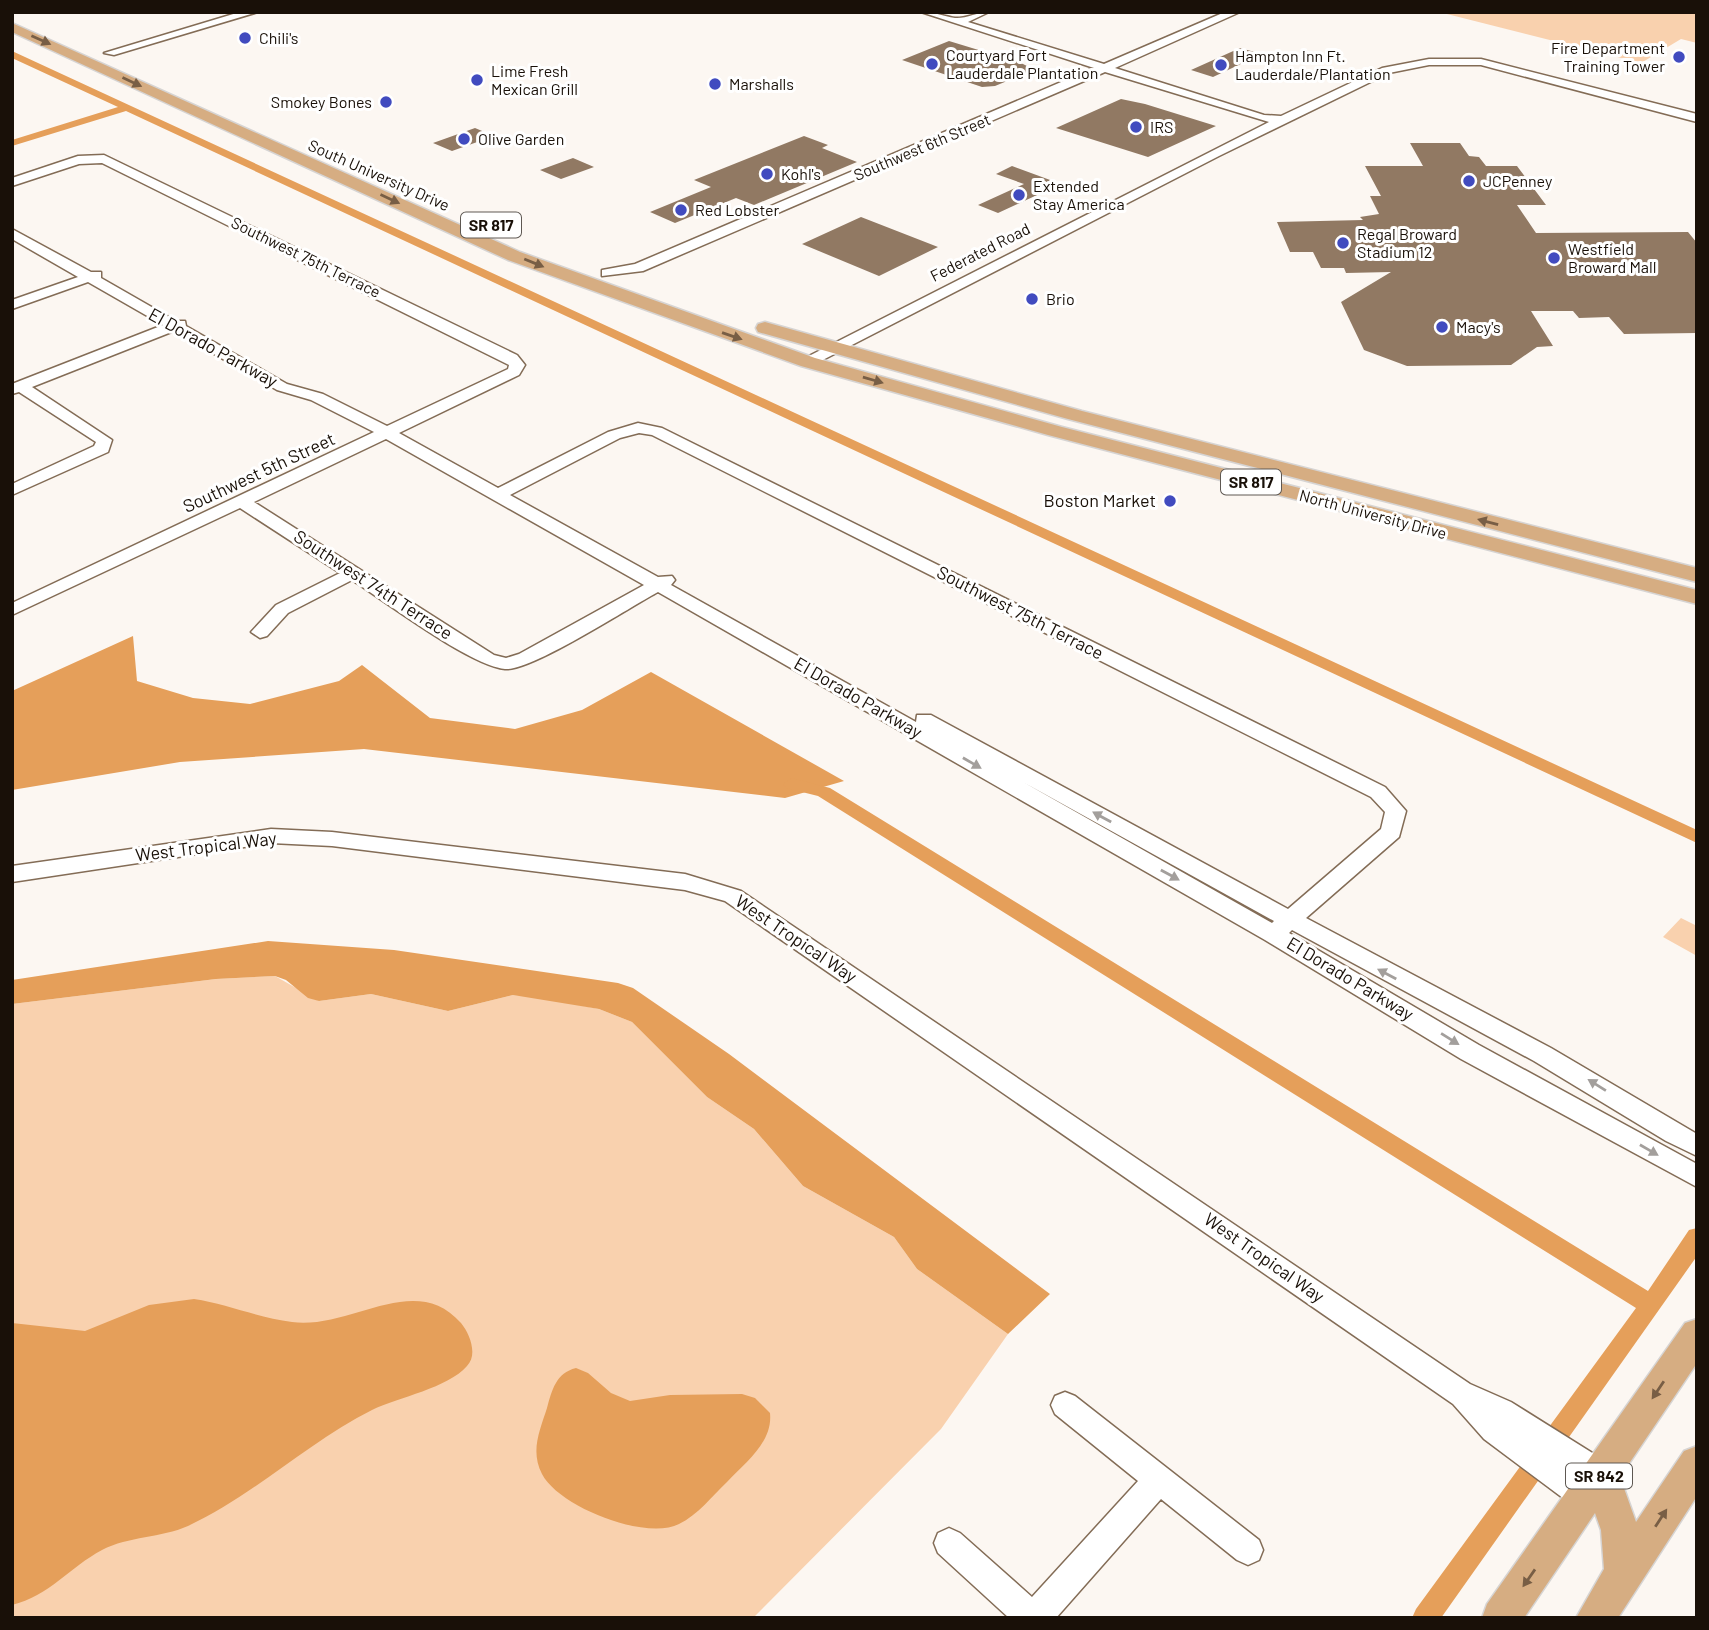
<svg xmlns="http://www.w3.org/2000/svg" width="1709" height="1630" font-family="Barlow,sans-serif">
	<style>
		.green { fill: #f9d1ae }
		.water { fill: #e59f5a }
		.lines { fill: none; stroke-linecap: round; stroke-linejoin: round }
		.canal { fill: #e59f5a; fill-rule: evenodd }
		.building { fill: #917963 }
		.minor-casing { stroke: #836c56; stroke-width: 3 }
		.major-casing { stroke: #d6d4d3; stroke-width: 3 }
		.minor { fill: #fff; fill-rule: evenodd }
		.major { fill: #d6ad82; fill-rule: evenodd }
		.oneway { fill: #785e45 }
		.oneway2 { fill: #a39f9c }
		.poi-dot { fill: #414bbf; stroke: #fff; stroke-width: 2.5 }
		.labels { text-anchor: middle; stroke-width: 6; stroke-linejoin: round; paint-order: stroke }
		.far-poi-label { font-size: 16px; fill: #191008; stroke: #fff; text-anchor: start }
		.far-street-label { font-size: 16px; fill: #191008; stroke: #fff }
		.shield { fill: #fff; stroke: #5e5852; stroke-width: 2 }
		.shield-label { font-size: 16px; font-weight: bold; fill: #191008 }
		.street-label { font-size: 18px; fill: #191008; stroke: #fff }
		.poi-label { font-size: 18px; fill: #191008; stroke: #fff; text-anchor: end }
	</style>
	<rect width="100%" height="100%" fill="#fcf7f2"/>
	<!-- green -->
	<path class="green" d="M1439,12H1697V43L1681,39L1641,63Z
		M1681,918L1697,926V956L1663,937Z
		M275,976L319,1001L371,994L448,1011L513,995L532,996L599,1009L632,1022L707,1097L754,1129L803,1186L894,1237L917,1269L1008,1334L941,1429L753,1618H12V1004L216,979Z"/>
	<!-- water -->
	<path class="water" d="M133,636L137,681L193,698L250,704L339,681L362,665L430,718L515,729L582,710L651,672L844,781L785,798L364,749L180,762L12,790V691Z
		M268,941L394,950L618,983L633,988L729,1054L1050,1294L1008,1334L917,1269L894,1237L803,1186L754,1129L707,1097L632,1022L599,1009L513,995L448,1011L371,994L319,1001L308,998L286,980L275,976L216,979L12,1004V980Z
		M194,1299C227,1304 259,1318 292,1322C350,1330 415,1270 461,1323C470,1334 478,1355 467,1366C448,1388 399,1397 372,1410C307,1443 254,1495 188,1526C161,1538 129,1536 102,1550C70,1567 49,1596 12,1605V1323L85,1331L149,1305Z
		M576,1368L588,1373L611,1393L630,1401L670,1395L742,1394L755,1398L770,1413C773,1442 746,1462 727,1482C712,1496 698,1515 679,1524C646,1541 559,1507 542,1474C530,1451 540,1430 547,1408C552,1390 556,1373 576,1368Z"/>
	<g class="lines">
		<!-- canal -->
		<path class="canal" d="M12,51L1697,830V843L126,111L12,146V140L118,107L12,58Z
			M792,778L830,788L1648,1291L1689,1230L1697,1228V1256L1441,1618H1412L1416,1609L1636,1308L818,796L786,788L783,784Z"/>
	</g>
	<!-- building -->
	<path class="building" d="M949,41L1021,63L1031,68L1027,70L1031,71L995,86L982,87L902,60Z
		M1240,48L1262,54L1213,77L1191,70Z
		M1121,99L1145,104L1216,126L1148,157L1056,128Z
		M475,128L494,136L452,151L433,143Z
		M804,136L828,145L822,148L857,162L754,205L736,198L675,223L650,212L711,187L694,180Z
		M1410,143H1460L1469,156L1479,157L1486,166H1517L1546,205H1517L1536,233L1688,232L1697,243V333L1624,334L1609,317L1579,318L1573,311H1531L1553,346L1537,347L1511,365L1407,366L1364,350L1341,302L1391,272L1346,273L1344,268H1321L1313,252H1290L1277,222L1363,220L1360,217L1379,214L1370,196H1381L1365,166H1423Z
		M573,158L594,167L561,179L540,170Z
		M1012,166L1061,184L998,213L978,205L1024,184L996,174Z
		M861,217L938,247L879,276L802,244Z"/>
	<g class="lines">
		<defs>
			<path id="minor" d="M240,12H258L114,55L104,53Z
				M921,12C934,12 943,16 955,18C965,19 978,12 989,12L968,22L1104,64L1225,12H1240L1115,68L1264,115L1281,116L1382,68L1429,59H1481L1697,114V122L1481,65H1429L1389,73L1219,156L813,365H803V359L1269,122L1105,72L643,271L602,276V270L635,264L1094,68Z
				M104,155L517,355L525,365L519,375L399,433L498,488L608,432L638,423L662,428L1385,787L1406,811L1399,837L1306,918L1551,1048L1697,1134V1156L1666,1141L1534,1061L1292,930L1289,933L1479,1045L1697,1164V1187L1461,1059L1265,940L658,592C630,607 530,672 505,669C469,665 386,602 352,580L288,613L267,636L260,638L251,632L276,605L340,573L240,508L12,615V603L374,432L311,400L277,390L174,331L32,387L112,440L108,452L12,495V484L94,446L96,442L19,392L12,394V384L163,325L88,282L12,309V300L78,277L12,239V229L91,272H101V278L176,321H185L186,326L287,384L323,394L387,426L508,369L509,365L102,163L79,164L12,186V178L78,156ZM639,433L652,435L1371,797L1385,812L1381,829L1288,909L931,715H917L916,722L671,585L675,580L672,576L658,577L510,495L620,438ZM386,439L644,585L519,654L506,658L494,655L254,502ZM1023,782L1274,921L1272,923Z
				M271,829L332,832L685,874L741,891L1470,1384L1511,1402L1610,1464L1615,1474L1610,1484L1600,1488L1595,1486L1601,1497L1597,1507L1586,1511L1575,1507L1484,1439L1453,1404L725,901L685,890L332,846L271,843L12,882V866Z
				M1065,1392L1075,1396L1259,1540L1263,1550L1259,1560L1248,1565L1237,1560L1161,1499L1056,1618H1009L938,1553L934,1543L938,1533L949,1528L960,1533L1032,1597L1138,1481L1055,1414L1051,1405L1055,1396Z"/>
			<path id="major" d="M12,23L520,252L815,358L1062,427L1697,590V604L1048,435L801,366L508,260L12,32Z
				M765,322L1082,411L1697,568V582L1068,419L758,332L756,328L758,324Z
				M1697,1319V1363L1620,1477L1636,1522L1684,1451L1697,1446V1496L1618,1618H1576L1604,1569L1601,1530L1595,1513L1524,1618H1482L1487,1604L1685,1323Z"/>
		</defs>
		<!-- minor casing -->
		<use href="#minor" class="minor-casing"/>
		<!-- major casing -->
		<use href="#major" class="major-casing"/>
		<!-- minor -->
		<use href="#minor" class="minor"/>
		<!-- major -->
		<use href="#major" class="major"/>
	</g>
	<!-- one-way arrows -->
	<defs><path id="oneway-solid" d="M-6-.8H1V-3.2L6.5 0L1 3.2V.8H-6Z" transform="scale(1.75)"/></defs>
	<g class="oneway">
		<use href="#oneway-solid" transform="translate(41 40) rotate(24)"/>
		<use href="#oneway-solid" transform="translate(132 82) rotate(25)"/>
		<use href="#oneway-solid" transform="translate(390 199) rotate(25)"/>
		<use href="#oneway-solid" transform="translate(534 263) rotate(22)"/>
		<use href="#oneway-solid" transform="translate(732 336) rotate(19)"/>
		<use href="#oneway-solid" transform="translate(873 380) rotate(16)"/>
		<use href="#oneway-solid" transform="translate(1488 522) rotate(-165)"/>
		<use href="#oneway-solid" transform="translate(1658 1390) rotate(124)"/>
		<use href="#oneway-solid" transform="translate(1661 1518) rotate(-57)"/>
		<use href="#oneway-solid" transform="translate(1529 1578) rotate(125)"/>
	</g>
	<g class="oneway2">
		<use href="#oneway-solid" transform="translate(972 763) rotate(30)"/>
		<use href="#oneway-solid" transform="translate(1102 817) rotate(-151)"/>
		<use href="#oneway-solid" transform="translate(1170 875) rotate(29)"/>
		<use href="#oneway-solid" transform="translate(1387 974) rotate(-152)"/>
		<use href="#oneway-solid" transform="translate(1450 1039) rotate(32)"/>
		<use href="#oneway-solid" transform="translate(1597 1085) rotate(-148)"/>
		<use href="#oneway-solid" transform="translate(1649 1150) rotate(30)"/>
	</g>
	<!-- markers -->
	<g class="poi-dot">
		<circle cx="245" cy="38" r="7"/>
		<circle cx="1679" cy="57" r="7"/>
		<circle cx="932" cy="64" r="7"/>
		<circle cx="1221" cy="65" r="7"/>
		<circle cx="477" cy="80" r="7"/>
		<circle cx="715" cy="84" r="7"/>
		<circle cx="386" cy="102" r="7"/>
		<circle cx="1136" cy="127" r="7"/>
		<circle cx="464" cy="139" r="7"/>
		<circle cx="767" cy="174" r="7"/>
		<circle cx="1469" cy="181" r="7"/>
		<circle cx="1019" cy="195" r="7"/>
		<circle cx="681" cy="210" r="7"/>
		<circle cx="1343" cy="243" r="7"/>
		<circle cx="1554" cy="258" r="7"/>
		<circle cx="1032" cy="299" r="7"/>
		<circle cx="1442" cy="327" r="7"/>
		<circle cx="1170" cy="501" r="7"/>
	</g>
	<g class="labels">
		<!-- far-poi labels -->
		<g class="far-poi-label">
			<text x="259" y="44">Chili's</text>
			<text x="1665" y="54" text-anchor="end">Fire Department<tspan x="1665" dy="18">Training Tower</tspan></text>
			<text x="946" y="61">Courtyard Fort<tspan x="946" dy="18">Lauderdale Plantation</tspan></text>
			<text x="1235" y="62">Hampton Inn Ft.<tspan x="1235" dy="18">Lauderdale/Plantation</tspan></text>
			<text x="491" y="77">Lime Fresh<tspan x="491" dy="18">Mexican Grill</tspan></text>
			<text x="729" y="90">Marshalls</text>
			<text x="372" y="108" text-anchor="end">Smokey Bones</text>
			<text x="1150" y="133">IRS</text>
			<text x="478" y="145">Olive Garden</text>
			<text x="781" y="180">Kohl's</text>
			<text x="1483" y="187">JCPenney</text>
			<text x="1033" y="192">Extended<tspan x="1033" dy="18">Stay America</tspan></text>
			<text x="695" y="216">Red Lobster</text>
			<text x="1357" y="240">Regal Broward<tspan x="1357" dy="18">Stadium 12</tspan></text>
			<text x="1568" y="255">Westfield<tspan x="1568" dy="18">Broward Mall</tspan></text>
			<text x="1046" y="305">Brio</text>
			<text x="1456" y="333">Macy's</text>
		</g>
		<!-- far-street labels -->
		<g class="far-street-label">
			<text transform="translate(922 147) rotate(-23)" y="6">Southwest 6th Street</text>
			<text transform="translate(379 175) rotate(24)" y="6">South University Drive</text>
			<text transform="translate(980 252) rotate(-27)" y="6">Federated Road</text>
			<text transform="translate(306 257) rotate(26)" y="6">Southwest 75th Terrace</text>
			<text transform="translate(1373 514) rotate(15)" y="6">North University Drive</text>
		</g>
		<!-- shield labels -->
		<g class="shield">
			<rect x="461" y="212.5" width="60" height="25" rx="5"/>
			<rect x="1221" y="469.5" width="60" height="25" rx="5"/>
			<rect x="1566" y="1463.5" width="66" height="25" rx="5"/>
		</g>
		<g class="shield-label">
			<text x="491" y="231">SR 817</text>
			<text x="1251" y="488">SR 817</text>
			<text x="1599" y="1482">SR 842</text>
		</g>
		<!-- street labels -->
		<g class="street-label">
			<text transform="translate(213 348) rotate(29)" y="6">El Dorado Parkway</text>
			<text transform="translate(259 473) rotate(-25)" y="6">Southwest 5th Street</text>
			<text transform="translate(373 585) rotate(33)" y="6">Southwest 74th Terrace</text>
			<text transform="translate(1020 613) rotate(27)" y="6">Southwest 75th Terrace</text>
			<text transform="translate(858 698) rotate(30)" y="6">El Dorado Parkway</text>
			<text transform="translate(206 847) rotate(-7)" y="6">West Tropical Way</text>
			<text transform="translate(796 939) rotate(34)" y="6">West Tropical Way</text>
			<text transform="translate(1350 979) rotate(31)" y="6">El Dorado Parkway</text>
			<text transform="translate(1264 1258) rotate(35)" y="6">West Tropical Way</text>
		</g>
		<!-- poi labels -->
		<g class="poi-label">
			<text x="1156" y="507">Boston Market</text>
		</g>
	</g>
	<!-- border -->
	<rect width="1709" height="1630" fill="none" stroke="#191008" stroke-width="28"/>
</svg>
